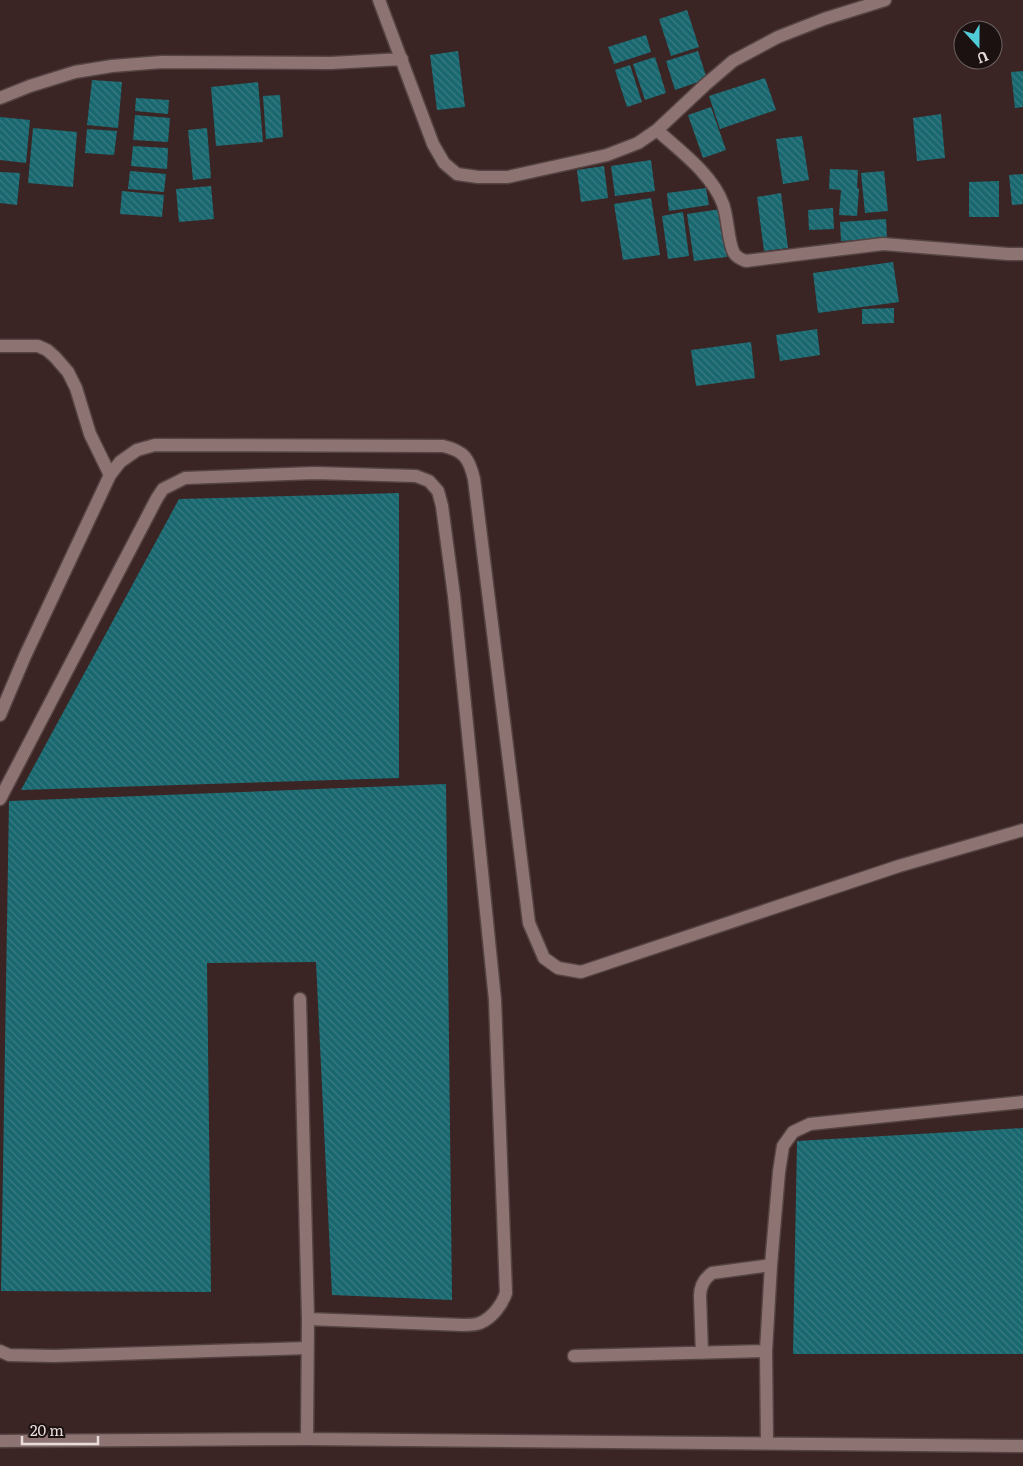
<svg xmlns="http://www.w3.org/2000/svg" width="1023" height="1466" font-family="Literata,serif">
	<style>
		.building { fill: url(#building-back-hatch) }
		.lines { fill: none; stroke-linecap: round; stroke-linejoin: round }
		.service-casing { stroke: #544342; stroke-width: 15 }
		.minor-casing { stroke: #544342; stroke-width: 15 }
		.service { stroke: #8d7472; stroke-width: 12 }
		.minor { stroke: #8d7472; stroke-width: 12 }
	</style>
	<defs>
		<pattern id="building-back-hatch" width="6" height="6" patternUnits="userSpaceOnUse" patternTransform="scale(1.25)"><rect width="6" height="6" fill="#19676f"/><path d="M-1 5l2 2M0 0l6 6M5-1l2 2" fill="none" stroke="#3a7c83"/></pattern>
	</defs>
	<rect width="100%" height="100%" fill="#3a2524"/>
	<!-- building -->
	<path class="building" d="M687,10L699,47L671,56L659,19Z
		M646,35L651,52L614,64L608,47Z
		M458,51L465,107L437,110L430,55Z
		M698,51L707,79L675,90L666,61Z
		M655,57L666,93L645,100L633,64Z
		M630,65L642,102L627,107L615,70Z
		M1023,71V107L1015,108L1011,72Z
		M765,78L776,110L720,129L709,96Z
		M92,80L122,82L118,128L87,125Z
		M258,82L263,142L216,146L211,87Z
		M280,95L283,137L266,139L263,96Z
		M136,98L169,100L168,114L135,111Z
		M711,107L726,150L703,158L688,115Z
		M941,114L945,158L917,161L913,118Z
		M135,115L170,118L168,142L133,140Z
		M0,117L30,120L26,163L0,160Z
		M33,128L77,132L73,187L28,183Z
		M207,128L211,178L193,180L188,130Z
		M87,129L117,131L114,155L85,153Z
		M802,136L809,180L783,184L776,139Z
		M133,146L168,148L167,169L131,166Z
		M651,160L655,191L615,196L611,166Z
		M604,166L608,198L581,202L577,170Z
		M830,169L858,170L857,188L859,189L857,216L839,215L841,190L829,189Z
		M130,171L166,174L164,192L128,189Z
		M884,171L888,211L865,213L861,173Z
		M0,172L20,173L17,205L0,203Z
		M1023,174V204L1012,205L1009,175Z
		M999,181V217H969V182Z
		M211,186L214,219L179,222L176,189Z
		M706,188L709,205L669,211L667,193Z
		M122,191L164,195L162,217L120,214Z
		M781,193L788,248L764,251L757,197Z
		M651,198L660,255L623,260L614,204Z
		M833,208L834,229L809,230L808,210Z
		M721,209L727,257L694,261L687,214Z
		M683,212L689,256L668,259L662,216Z
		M886,219L887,238L841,241L840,222Z
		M893,262L899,302L818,313L813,273Z
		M894,308V323L862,324V309Z
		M817,329L820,355L780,361L776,335Z
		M751,342L755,378L696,386L691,350Z
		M399,493V778L21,790L179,499Z
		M446,784L452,1300L332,1295L316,962L207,963L211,1292L1,1291L9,801Z
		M1023,1128V1354H793L797,1141Z"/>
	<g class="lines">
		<defs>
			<path id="service" d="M0,799L157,498L163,489L185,478L315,473L416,476L429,481L438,491L442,506L454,596L495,1000L506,1293C502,1305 492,1318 480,1323C475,1325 468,1325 463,1325L308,1319
				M300,999L308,1319L307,1439
				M0,1351L9,1355L54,1356L307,1348
				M702,1353L700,1296C700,1286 704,1279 712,1273L771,1265
				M574,1356L766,1351
				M0,1441L307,1439L1023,1446
				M767,1443L766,1351L771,1265L779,1172L783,1146L793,1132L810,1124L1023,1102"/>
			<path id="minor" d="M379,0L433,144L444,163L457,174L478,177H508L607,155L638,143L657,130L705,85L733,61L778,37L824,19L885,0
				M0,98L30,86L75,72L112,66L162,62L331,63L402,59
				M657,130C681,152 712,174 723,204C728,217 728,243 734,253C737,258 741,259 746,261L883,244L1008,254H1023
				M0,346H38L47,350L55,357L68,372L76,388L90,434L110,475
				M0,715L25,656L110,475L120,462L137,450L155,445L443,446C464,451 469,458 474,479L529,923L544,958L558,968L581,972L899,866L1023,830"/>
		</defs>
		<!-- service casing -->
		<use href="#service" class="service-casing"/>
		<!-- minor casing -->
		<use href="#minor" class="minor-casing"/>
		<!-- service -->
		<use href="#service" class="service"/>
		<!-- minor -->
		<use href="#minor" class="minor"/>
	</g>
	<!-- north arrow -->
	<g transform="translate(978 45) rotate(159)"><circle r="24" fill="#1b1111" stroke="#6d6261"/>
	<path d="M0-4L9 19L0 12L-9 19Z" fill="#52cbd9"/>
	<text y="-8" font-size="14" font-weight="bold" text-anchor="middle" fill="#e9dbda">U</text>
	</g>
	<!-- scale -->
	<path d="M22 1436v8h76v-8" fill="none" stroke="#e9dbda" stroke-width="2.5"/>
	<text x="30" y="1436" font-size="15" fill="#e9dbda" stroke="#1b1111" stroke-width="4" paint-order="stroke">20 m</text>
</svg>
